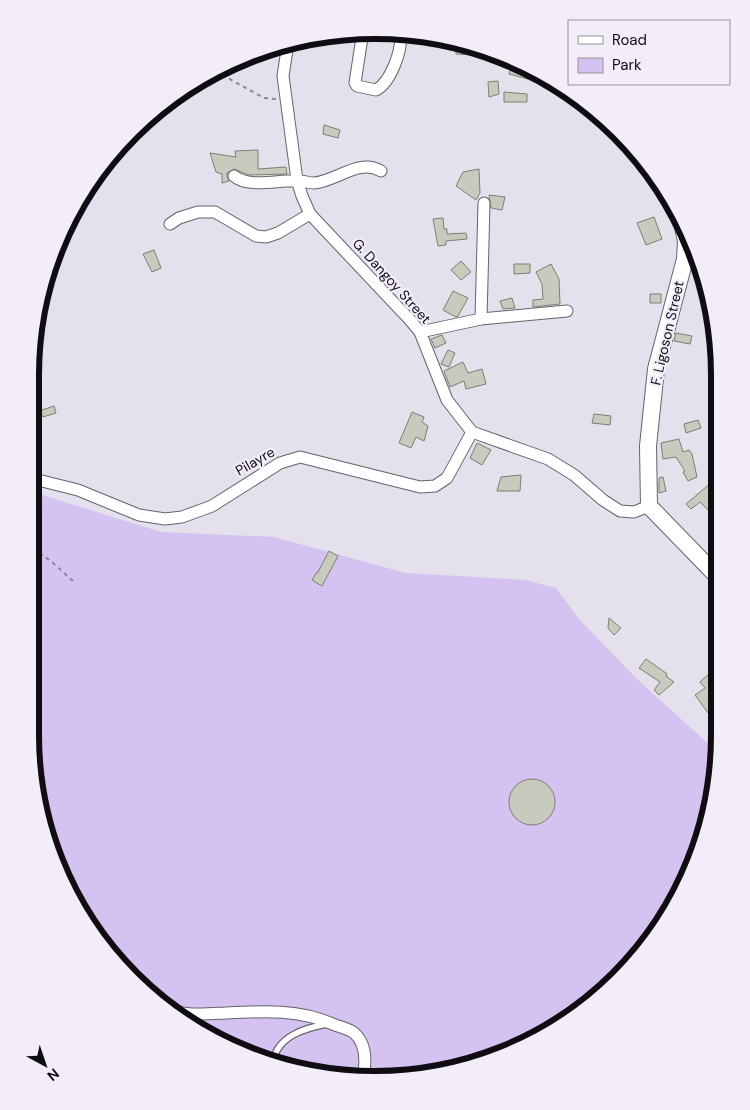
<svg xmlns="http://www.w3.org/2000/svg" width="750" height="1110" font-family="'DM Sans',sans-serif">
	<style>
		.green { fill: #d4c2f1 }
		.building { fill: #c9cabe; stroke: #7d7e72 }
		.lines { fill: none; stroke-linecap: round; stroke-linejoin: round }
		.lane-casing { stroke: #66626c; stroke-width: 8 }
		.street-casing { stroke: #66626c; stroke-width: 13 }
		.secondary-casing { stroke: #66626c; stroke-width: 18 }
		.path { stroke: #8c8991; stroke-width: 2; stroke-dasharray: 4 4; stroke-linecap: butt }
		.lane { stroke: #fff; stroke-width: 5.5 }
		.street { stroke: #fff; stroke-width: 11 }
		.secondary { stroke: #fff; stroke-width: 16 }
		.labels { text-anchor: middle; stroke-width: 4.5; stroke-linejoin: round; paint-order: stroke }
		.street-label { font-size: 14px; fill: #0f0d11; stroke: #f2edf9 }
		.rim { fill: none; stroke: #0f0d11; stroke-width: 6 }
	</style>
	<rect width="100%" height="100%" fill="#e4e0ec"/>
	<!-- green -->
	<path class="green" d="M36,493L161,532L274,537L406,573L525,580L556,588L579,619L637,679L714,749L713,802L684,888L619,979L547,1034L443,1073L352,1079L243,1054L165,1009L88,927L48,846L30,735L34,494Z"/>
	<!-- building -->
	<path class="building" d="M456,41L471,45V55L456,54Z
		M514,60L532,70L528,79L509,74Z
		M498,81L499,94L489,97L488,82Z
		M504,92L527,94V102H504Z
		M324,125L340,130L338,138L323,134Z
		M258,150V169L286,167L287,174L249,175L234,169L227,173V176L229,181L222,183V174L216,172L210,153L236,157L235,151Z
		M479,169L480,193L476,200L456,186L463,172Z
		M489,195L505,197L502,210L491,208Z
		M654,217L662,239L646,245L637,223Z
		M443,218L444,229H447V234L466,233L467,239L446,241V245L438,246L433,219Z
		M154,250L161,268L152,272L143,254Z
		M461,261L471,272L461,280L451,270Z
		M514,264H530V273L514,274Z
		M551,264L559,279L560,304L533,307V300L543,299L542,284L536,272Z
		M453,291L468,298L458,316L456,317L443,310Z
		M650,294H661V303H650Z
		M512,298L515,308L503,309L500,301Z
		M676,333L692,336L690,344L674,341Z
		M442,335L446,343L435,348L431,339Z
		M448,350L455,353L449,367L441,364Z
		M463,362L468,373L482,369L486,384L466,389L464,381L450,387L444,371Z
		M54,406L56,413L43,417L39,411Z
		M412,412L424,417L422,422L428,426L424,441L416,437L411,448L399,443Z
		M594,414L611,416L610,425L592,423Z
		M698,420L701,428L686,433L684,424Z
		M679,439L683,452L689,450L692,454L697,477L688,481L683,472L685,471L676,457L663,459L661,443Z
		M477,443L491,450L482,465L470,458Z
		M521,475L520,491H497L501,477Z
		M663,477L666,491L659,493V478Z
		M718,477V504L709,511L700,502L691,509L686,504Z
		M329,551L338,556L322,586L312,580L317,572H318Z
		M609,618L621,628L614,635L608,628Z
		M646,659L666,673L667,677L674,682L659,695L654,690L660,682L639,668Z
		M710,673L715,678V691L708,697L715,708L708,713L695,695L705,688L700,682Z
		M509 802a23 23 0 1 1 46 0a23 23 0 1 1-46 0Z"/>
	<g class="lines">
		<defs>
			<path id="lane" d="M273,1061C278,1036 305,1028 327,1024"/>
			<path id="street" d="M363,31L355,83L357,86L376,90C391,82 403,49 400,33
				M288,43L283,76L297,180L302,196L310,214L410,320L420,332L447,400L472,432L548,459L574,475L603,500L620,511L634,512L649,506
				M234,176C249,189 281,179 299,181C304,181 309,183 314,183C337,181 359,158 381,171
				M170,224L179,218L198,212H215L256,236L266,237L278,233L310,214
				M481,319L484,203
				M420,332L481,319L567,311
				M34,479L78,490L139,515L165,519L182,517L212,506L280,463L300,457L420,487L435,486L447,478L472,432
				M165,1009C185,1016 205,1014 226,1013C264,1011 300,1009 335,1025C341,1027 348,1029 353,1032C367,1043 366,1063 363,1078"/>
			<path id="secondary" d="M682,222L686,241L685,259L656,369L648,446L649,506L717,576"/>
		</defs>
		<!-- lane casing -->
		<use href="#lane" class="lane-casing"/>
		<!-- street casing -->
		<use href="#street" class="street-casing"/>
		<!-- secondary casing -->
		<use href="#secondary" class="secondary-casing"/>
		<!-- path -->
		<path class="path" d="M215,71L264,98L276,99
			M33,548L52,562L74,582"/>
		<!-- lane -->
		<use href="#lane" class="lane"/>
		<!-- street -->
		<use href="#street" class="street"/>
		<!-- secondary -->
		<use href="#secondary" class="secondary"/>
	</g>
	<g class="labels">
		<!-- street labels -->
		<g class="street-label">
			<text transform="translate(392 281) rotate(48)" y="5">G. Dangoy Street</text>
			<text transform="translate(667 333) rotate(-77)" y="5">F. Ligoson Street</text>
			<text transform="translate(255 461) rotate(-30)" y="5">Pilayre</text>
		</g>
	</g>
	<!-- crop -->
	<path d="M0 0H750V1110H0ZM375 39H375A336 336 0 0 1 711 375V735A336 336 0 0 1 375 1071H375A336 336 0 0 1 39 735V375A336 336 0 0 1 375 39Z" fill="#f2edf9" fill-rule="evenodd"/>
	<path class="rim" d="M375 39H375A336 336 0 0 1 711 375V735A336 336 0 0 1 375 1071H375A336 336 0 0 1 39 735V375A336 336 0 0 1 375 39Z"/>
	<!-- legend -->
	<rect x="568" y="20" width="162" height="65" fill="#f2edf9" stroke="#97939c"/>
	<rect x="578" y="36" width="25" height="8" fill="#ffffff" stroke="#97939c"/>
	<text x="612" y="45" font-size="15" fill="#0f0d11">Road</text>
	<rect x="578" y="58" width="25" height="15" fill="#d4c2f1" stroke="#97939c"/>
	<text x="612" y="70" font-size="15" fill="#0f0d11">Park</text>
	<!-- north arrow -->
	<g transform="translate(45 1065) rotate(140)" stroke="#f2edf9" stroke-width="4" paint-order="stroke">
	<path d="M0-4L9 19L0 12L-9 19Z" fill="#0f0d11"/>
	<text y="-8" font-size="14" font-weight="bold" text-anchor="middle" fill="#0f0d11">N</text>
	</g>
</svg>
